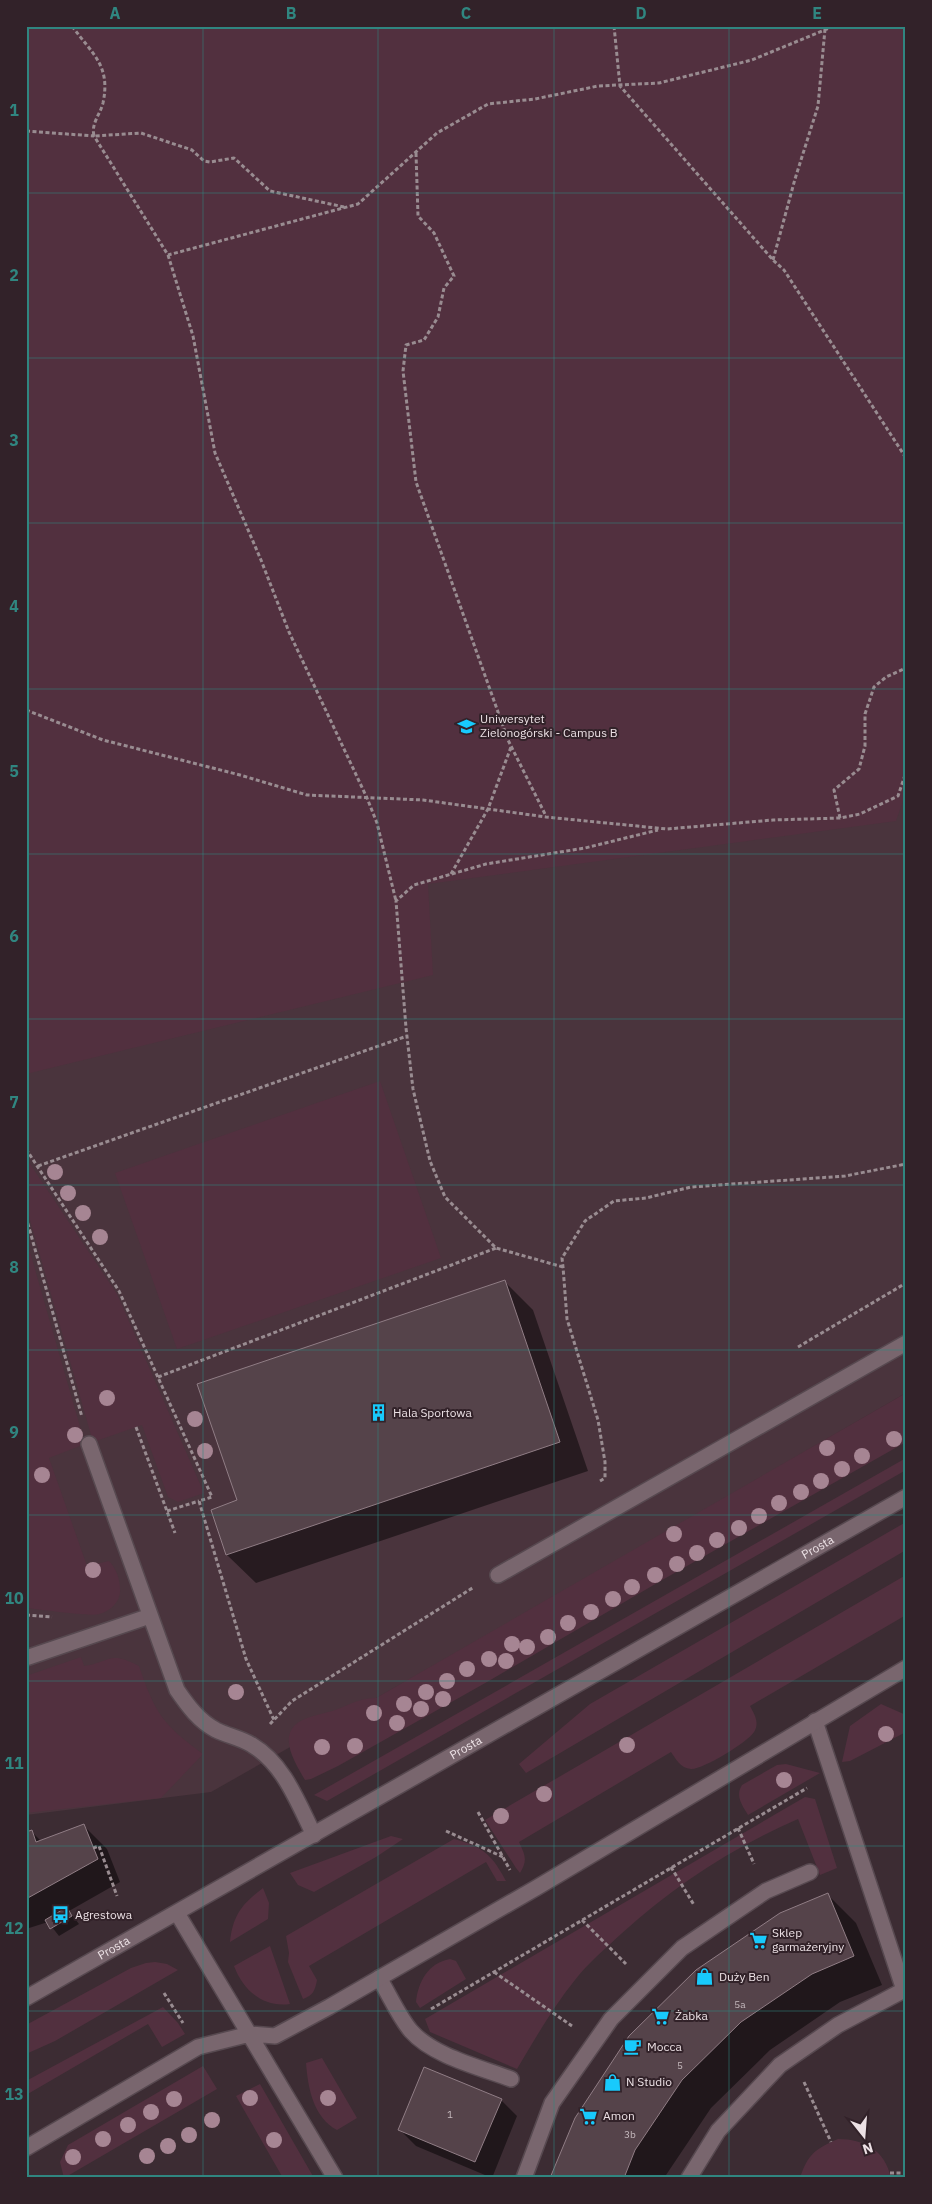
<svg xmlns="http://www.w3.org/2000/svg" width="932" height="2204" font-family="'IBM Plex Sans',sans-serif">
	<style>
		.built { fill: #4a343d }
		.green { fill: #52303f }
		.shadow { fill: #0007 }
		.building { fill: #55434a; stroke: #907d85 }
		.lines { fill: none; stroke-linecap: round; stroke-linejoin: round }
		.service-casing { stroke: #574950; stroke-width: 18 }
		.pedestrian-casing { stroke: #574950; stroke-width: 18 }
		.minor-casing { stroke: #574950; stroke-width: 18 }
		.tertiary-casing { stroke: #574950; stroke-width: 18 }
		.path { stroke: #998c91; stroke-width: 3; stroke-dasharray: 4 2.5; stroke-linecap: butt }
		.service { stroke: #79666e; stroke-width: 15 }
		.pedestrian { stroke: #79666e; stroke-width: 15 }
		.minor { stroke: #79666e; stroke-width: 15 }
		.tertiary { stroke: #79666e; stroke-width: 15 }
		.tree { fill: #a68593 }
		.grid { fill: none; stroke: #308680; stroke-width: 1; stroke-opacity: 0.55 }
		.labels { text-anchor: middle; stroke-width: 4; stroke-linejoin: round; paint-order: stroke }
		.number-label { font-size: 10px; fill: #c6babe }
		.poi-label { font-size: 12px; fill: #ece1e5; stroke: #322229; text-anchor: start }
		.street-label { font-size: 12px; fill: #ece1e5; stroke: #322229 }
		.neatline { fill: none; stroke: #308680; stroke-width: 2 }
		.grid-label { font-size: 16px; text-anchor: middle; font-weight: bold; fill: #308680 }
	</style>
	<rect width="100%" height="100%" fill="#3c2c33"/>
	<!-- built -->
	<path class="built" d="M26,26H893L906,59V1393L530,1611L211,1792L26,1815Z"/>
	<!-- green -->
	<path class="green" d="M26,26H906V792L896,821L428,884L433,975L26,1074Z
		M380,1081L441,1258L177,1349L115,1173Z
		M26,1158L117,1294L204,1493L178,1502L168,1497L142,1425L93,1442L26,1206Z
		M26,1238L85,1444L49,1458L87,1566L109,1561C116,1568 120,1579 120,1589C121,1601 111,1611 99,1614C90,1617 39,1609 26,1608Z
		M906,1393V1442L664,1579L487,1682L338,1766L311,1779L305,1780C296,1764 277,1736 299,1722C308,1716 322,1714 332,1711C351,1705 355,1699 376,1698Z
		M906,1458V1470L327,1801L314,1795Z
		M906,1522V1550L526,1773L519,1764L590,1704Z
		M906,1575V1615L750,1706C754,1714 760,1722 754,1732C748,1742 702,1770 691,1769C680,1768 676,1759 671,1752L519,1842C525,1855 528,1860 520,1873L516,1868L485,1820Z
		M81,1657L84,1666C111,1662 109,1650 139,1666C155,1713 162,1724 203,1754L161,1798L26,1813V1676Z
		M881,1704L906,1715V1732L850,1761L842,1762L850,1726Z
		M786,1764L820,1773L748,1815C742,1805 735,1796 742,1785L777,1765Z
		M805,1797L815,1799L837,1868L820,1875L798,1819C732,1848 674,1886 621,1934C605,1949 588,1963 575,1980C553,2007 535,2039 517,2069L430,2032L425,2019Z
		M391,1836L403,1839L376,1857L314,1892L298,1885L290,1873Z
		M454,1839C484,1847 492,1855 506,1881H497L486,1862L309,1966L317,1980C315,1991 313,1995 303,1999L288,1962L289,1953L286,1936Z
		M263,1888L269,1903L268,1919L230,1942C233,1915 242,1904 263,1888Z
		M270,1946L290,2004C263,2008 243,1990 234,1966Z
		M450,1959L456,1961L466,1979L420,2008L416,2002C418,1982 428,1963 450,1959Z
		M155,1962L167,1964L178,1970L55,2041L26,2054V2025L131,1968L146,1963Z
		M163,2007L178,2023L185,2034L162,2047L148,2024L26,2095V2081Z
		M322,2058L357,2118L337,2130C313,2117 308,2088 306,2063Z
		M203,2066L217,2089L64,2178L60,2162L68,2145Z
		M260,2084L314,2178H283L236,2096Z
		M838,2139C864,2139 885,2150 891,2178H800C808,2154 815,2149 838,2139Z"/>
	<!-- shadow -->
	<path class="shadow" d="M504,1281L533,1310L588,1471L256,1583L227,1555L213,1511L238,1501Z
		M84,1826L107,1849L120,1882L69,1911L79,1924L59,1936L48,1922L26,1929V1833L32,1832L41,1841Z
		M828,1895L856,1923L882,1985L840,2002L770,2050L711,2108L664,2178H551Z
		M501,2100L517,2116L492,2178L416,2146L400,2130Z"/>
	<!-- building -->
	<path class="building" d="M505,1280L560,1442L226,1555L211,1510L237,1500L197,1384Z
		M84,1824L98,1859L26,1899V1832L32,1830L36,1842Z
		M828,1893L854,1956L812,1974L741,2022L682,2080L635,2150L624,2178H550L575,2118L629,2036L696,1970L780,1913Z
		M67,1907L72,1916L50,1929L45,1920Z
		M424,2067L502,2099L475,2162L398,2130Z"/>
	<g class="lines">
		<defs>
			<path id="service" d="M89,1444L177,1690C188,1706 199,1721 216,1730C228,1736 241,1738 252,1745C284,1764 298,1803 314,1835
				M498,1575L906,1343
				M26,1658L150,1616
				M379,1978C389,1994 399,2017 411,2031C433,2056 479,2067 511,2079
				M689,2178L718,2131L780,2065L838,2025L904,1990L815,1721"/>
			<path id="pedestrian" d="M524,2178L552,2103L611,2019L682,1948L766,1891L810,1872"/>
			<path id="minor" d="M177,1913L335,2178
				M26,2148L198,2047L250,2034L275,2036L329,2007L536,1888L906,1668"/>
			<g id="tertiary">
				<path id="s1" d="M26,1998L906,1497"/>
			</g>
		</defs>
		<!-- service casing -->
		<use href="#service" class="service-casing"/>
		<!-- pedestrian casing -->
		<use href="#pedestrian" class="pedestrian-casing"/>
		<!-- minor casing -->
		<use href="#minor" class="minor-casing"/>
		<!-- tertiary casing -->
		<use href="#tertiary" class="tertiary-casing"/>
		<!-- path -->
		<path class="path" d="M72,26C92,54 111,65 103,103C100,115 91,123 94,136L141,133L192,150L204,161L210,162L234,158L270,191L344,207
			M614,26L620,86L773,260L784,270L906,458
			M26,131L94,136L168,255L358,204L437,133L488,104L535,99L598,86L659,83L752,60L834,26
			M416,153L418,216L434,233L454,276L444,288L438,317L424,340L406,345L403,371L416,482L508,740L546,816
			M168,255L193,336L215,453L261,560L289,632L367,798L377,823L396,901
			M773,260L795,179L818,106L825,29
			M26,710L103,740L240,775L307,795L423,800L546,817L667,829L773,820L840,818L860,814L898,796L906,772
			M840,818L834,790L859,769L865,746V714L874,687L886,677L906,668
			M451,874L488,809L511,747
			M26,1149L119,1291L212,1497L199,1501L246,1659L274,1720
			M38,1166L407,1036
			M26,1217L82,1417
			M563,1267L496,1248L445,1197L430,1161L413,1089L406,1028L396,901L414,885L486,864L585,848L658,830
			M798,1347L906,1283
			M158,1377L496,1248
			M136,1427L175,1533
			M600,1481L605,1478V1462L598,1420L567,1319L563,1267L562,1258L585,1221L614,1201L646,1198L691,1187L845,1176L906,1164
			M167,1511L199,1501
			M26,1615L52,1617
			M270,1724L292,1701L474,1587
			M478,1812L510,1870
			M738,1828L754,1864
			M446,1831L503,1857
			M93,1848L99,1846L117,1896
			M671,1867L694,1905
			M582,1920L626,1964
			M494,1972L572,2026
			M164,1993L183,2023
			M431,2009L807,1788
			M804,2082L831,2142
			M890,2173H906"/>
		<!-- service -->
		<use href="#service" class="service"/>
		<!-- pedestrian -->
		<use href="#pedestrian" class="pedestrian"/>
		<!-- minor -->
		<use href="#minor" class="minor"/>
		<!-- tertiary -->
		<use href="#tertiary" class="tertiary"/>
	</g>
	<!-- trees -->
	<g class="tree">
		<circle cx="55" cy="1172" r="8"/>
		<circle cx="68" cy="1193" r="8"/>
		<circle cx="83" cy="1213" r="8"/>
		<circle cx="100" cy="1237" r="8"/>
		<circle cx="107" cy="1398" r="8"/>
		<circle cx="195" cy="1419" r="8"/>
		<circle cx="75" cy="1435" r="8"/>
		<circle cx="894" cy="1439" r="8"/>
		<circle cx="827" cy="1448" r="8"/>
		<circle cx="205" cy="1451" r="8"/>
		<circle cx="862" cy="1456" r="8"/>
		<circle cx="842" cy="1469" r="8"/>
		<circle cx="42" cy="1475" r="8"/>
		<circle cx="821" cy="1481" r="8"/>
		<circle cx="801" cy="1492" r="8"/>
		<circle cx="779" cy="1503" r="8"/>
		<circle cx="759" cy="1516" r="8"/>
		<circle cx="739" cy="1528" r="8"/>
		<circle cx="674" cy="1534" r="8"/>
		<circle cx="717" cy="1540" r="8"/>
		<circle cx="697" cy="1553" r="8"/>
		<circle cx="677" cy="1564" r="8"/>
		<circle cx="93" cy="1570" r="8"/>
		<circle cx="655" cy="1575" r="8"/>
		<circle cx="632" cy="1587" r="8"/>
		<circle cx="613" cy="1599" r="8"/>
		<circle cx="591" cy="1612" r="8"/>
		<circle cx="568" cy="1623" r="8"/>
		<circle cx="548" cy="1637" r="8"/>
		<circle cx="512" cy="1644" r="8"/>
		<circle cx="527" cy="1647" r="8"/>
		<circle cx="489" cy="1659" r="8"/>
		<circle cx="506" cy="1661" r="8"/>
		<circle cx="467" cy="1669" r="8"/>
		<circle cx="447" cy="1681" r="8"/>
		<circle cx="236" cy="1692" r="8"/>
		<circle cx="426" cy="1692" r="8"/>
		<circle cx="443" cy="1699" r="8"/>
		<circle cx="404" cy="1704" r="8"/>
		<circle cx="421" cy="1709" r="8"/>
		<circle cx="374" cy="1713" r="8"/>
		<circle cx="397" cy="1723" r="8"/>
		<circle cx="886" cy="1734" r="8"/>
		<circle cx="627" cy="1745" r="8"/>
		<circle cx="355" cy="1746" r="8"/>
		<circle cx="322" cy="1747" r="8"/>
		<circle cx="784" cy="1780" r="8"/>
		<circle cx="544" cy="1794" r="8"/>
		<circle cx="501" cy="1816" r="8"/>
		<circle cx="250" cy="2098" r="8"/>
		<circle cx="328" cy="2098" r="8"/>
		<circle cx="174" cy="2099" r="8"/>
		<circle cx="151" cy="2112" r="8"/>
		<circle cx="212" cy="2120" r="8"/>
		<circle cx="128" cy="2125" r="8"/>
		<circle cx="189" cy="2135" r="8"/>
		<circle cx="103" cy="2139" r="8"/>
		<circle cx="274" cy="2140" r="8"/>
		<circle cx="168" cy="2146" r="8"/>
		<circle cx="147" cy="2156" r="8"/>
		<circle cx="73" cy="2157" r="8"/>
	</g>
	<!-- grid -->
	<path class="grid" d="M203,26V2178M378,26V2178M554,26V2178M729,26V2178M26,193H906M26,358H906M26,523H906M26,689H906M26,854H906M26,1019H906M26,1185H906M26,1350H906M26,1515H906M26,1681H906M26,1846H906M26,2011H906"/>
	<!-- icons -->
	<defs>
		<symbol id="university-bare" viewBox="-9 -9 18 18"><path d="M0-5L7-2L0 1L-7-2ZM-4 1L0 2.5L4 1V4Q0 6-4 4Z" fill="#18cafc" stroke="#322229" stroke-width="2.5" paint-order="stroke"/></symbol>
		<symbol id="building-bare" viewBox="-9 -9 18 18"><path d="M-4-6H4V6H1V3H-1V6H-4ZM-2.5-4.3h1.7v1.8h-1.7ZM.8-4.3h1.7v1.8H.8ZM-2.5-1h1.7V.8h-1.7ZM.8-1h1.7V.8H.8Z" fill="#18cafc" stroke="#322229" stroke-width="2.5" paint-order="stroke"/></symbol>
		<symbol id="bus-bare" viewBox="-9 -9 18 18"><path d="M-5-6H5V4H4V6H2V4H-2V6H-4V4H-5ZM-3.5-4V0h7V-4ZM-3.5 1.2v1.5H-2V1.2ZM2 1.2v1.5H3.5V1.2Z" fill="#18cafc" stroke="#322229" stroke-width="2.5" paint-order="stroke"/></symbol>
		<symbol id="supermarket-bare" viewBox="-9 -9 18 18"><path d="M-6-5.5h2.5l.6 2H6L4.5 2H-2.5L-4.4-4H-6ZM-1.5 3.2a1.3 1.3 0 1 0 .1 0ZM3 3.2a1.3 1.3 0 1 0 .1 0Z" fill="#18cafc" stroke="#322229" stroke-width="2.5" paint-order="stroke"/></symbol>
		<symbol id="shop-bare" viewBox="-9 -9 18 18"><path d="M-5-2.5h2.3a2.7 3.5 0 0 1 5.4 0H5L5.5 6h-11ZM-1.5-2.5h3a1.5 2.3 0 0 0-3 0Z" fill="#18cafc" stroke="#322229" stroke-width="2.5" paint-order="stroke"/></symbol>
		<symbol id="cafe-bare" viewBox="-9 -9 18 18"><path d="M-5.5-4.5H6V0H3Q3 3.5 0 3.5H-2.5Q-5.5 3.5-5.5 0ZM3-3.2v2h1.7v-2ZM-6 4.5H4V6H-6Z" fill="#18cafc" stroke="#322229" stroke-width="2.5" paint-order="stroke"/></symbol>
	</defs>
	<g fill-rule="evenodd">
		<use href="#university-bare" x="454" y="714" width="25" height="25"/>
		<use href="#building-bare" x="366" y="1400" width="25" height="25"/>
		<use href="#bus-bare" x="48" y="1902" width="25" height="25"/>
		<use href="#supermarket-bare" x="746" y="1928" width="25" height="25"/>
		<use href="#shop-bare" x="692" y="1964" width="25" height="25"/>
		<use href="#supermarket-bare" x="648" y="2004" width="25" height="25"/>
		<use href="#cafe-bare" x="620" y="2034" width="25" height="25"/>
		<use href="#shop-bare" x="600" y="2070" width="25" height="25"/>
		<use href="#supermarket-bare" x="576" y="2104" width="25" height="25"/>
	</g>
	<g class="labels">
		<!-- number labels -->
		<g class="number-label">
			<text x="740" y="2008">5a</text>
			<text x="680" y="2069">5</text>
			<text x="450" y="2118">1</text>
			<text x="630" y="2138">3b</text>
		</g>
		<!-- poi labels -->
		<g class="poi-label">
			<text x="480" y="723">Uniwersytet<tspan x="480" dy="14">Zielonogórski - Campus B</tspan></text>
			<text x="393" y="1417">Hala Sportowa</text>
			<text x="75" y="1919">Agrestowa</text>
			<text x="772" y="1937">Sklep<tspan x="772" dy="14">garmażeryjny</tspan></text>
			<text x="719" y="1981">Duży Ben</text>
			<text x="675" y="2020">Żabka</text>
			<text x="647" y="2051">Mocca</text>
			<text x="626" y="2086">N Studio</text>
			<text x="603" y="2120">Amon</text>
		</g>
		<!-- street labels -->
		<g class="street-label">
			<text dy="4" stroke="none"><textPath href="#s1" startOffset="911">Prosta</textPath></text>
			<text dy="4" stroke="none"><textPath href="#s1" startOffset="506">Prosta</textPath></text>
			<text dy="4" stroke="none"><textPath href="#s1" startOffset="101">Prosta</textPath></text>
		</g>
	</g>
	<!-- border -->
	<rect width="932" height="2204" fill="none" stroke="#322229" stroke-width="55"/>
	<!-- north arrow -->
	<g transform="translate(864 2136) rotate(163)" stroke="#322229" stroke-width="4" paint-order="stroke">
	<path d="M0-4L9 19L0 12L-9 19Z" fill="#ece1e5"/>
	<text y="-8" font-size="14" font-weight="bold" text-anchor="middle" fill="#ece1e5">N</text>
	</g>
	<rect x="28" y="28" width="876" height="2148" class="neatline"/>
	<g class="grid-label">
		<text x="115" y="19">A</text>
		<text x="291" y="19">B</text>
		<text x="466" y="19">C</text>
		<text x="641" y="19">D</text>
		<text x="817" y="19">E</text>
		<text x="14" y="116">1</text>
		<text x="14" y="281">2</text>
		<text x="14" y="446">3</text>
		<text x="14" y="612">4</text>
		<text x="14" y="777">5</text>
		<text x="14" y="942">6</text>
		<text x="14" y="1108">7</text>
		<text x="14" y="1273">8</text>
		<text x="14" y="1438">9</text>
		<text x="14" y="1604">10</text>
		<text x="14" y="1769">11</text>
		<text x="14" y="1934">12</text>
		<text x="14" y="2100">13</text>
	</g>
</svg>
